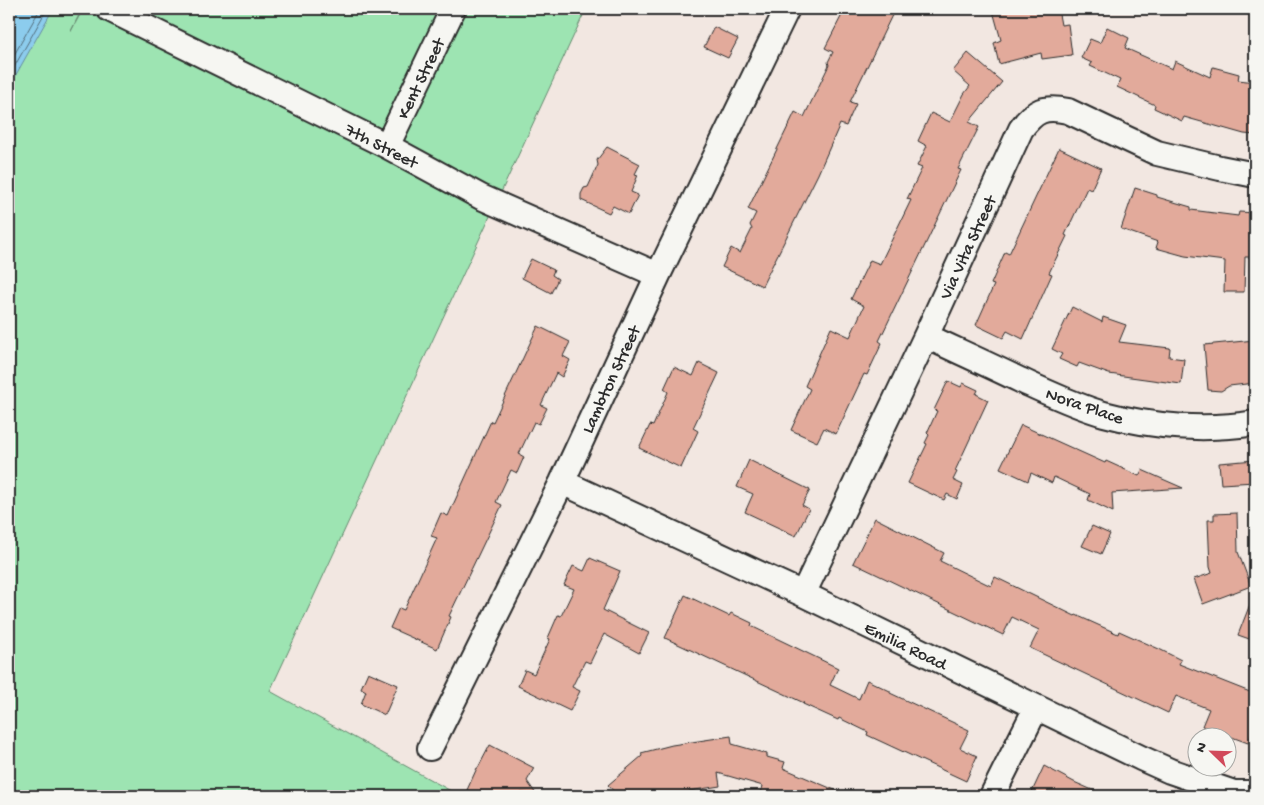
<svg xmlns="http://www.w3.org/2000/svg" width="1264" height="805" font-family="'Gochi Hand',sans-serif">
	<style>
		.green { fill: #9de4b2; stroke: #64886e }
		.water { fill: #8ccced; stroke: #658c9f }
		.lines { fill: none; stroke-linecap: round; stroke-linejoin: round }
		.shore { stroke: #526b79; stroke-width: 1 }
		.building { fill: #e2aa9b; stroke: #2b2b2b }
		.street-casing { stroke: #2b2b2b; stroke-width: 28 }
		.street { stroke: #f6f6f2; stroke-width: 24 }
		.labels { text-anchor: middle; stroke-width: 4; stroke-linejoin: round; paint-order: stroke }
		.street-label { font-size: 18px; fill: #2b2b2b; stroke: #f6f6f2 }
	</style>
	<rect width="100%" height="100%" fill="#f2e7e1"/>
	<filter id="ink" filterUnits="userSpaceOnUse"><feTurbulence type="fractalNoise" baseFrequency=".02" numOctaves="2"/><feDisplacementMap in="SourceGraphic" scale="10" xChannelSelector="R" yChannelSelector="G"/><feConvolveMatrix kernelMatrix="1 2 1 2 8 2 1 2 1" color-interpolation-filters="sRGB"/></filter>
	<g filter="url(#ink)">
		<!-- green -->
		<path class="green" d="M9,9H82L70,33L83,9H586L270,691L460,796H9Z"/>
		<!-- water -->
		<path class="water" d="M9,9H53L9,87Z"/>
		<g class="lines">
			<!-- shore -->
			<path class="shore" d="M9,64L40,9
				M9,76L47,9"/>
		</g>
		<!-- building -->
		<path class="building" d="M845,9H895L850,102L856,104L846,126L840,124L818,174L762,286L722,267L731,248L740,253L752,229L750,225L756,213L748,209L795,112L804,117L829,65L828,62L833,52L825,48Z
			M1002,9H1058L1061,25L1068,24L1072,55L1042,59L1041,53L999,64L994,43L1001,40L993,11Z
			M714,27L738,39L728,58L704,47Z
			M1107,27L1129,38L1125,48L1172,69L1175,61L1210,77L1213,67L1239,74L1238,80L1255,82V135L1244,134L1184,117L1182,121L1154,108L1155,105L1117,87L1120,80L1090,66L1092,63L1081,58L1090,39L1100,43Z
			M968,53L1002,82L969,122L979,127L958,169L961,170L879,341L882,343L867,375L864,374L836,434L824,428L817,442L791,430L810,389L805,386L831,328L850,337L864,306L851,299L870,260L880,264L911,200L907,199L922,168L917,166L927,146L918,141L931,113L950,122L964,94L970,86L953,71Z
			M607,147L640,164L635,174L638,175L631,192L638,195L629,214L613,206L609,213L581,200V194L584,188L588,187L598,165L597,160Z
			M1059,148L1101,168L1091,190L1087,188L1065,235L1067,236L1049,273L1052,274L1023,339L1007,331L1003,338L976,325L994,285L991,284L1005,252L1009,254Z
			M1135,188L1157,195V197L1191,207V210L1238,216L1239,212L1255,213V257H1245L1244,292H1224L1225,261L1185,256L1156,248L1158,242L1121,229Z
			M531,259L554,270L552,275L558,279L551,293L522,278Z
			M1072,307L1102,322L1103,317L1126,325L1119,342L1170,348L1169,357L1184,359L1181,384L1109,374L1079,363L1077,367L1059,359L1062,354L1052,349Z
			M538,326L570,342L563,356L570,360L562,377L556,373L541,405L547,408L539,424L534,422L519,454L524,457L517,473L511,470L496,502L502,505L449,616L451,617L437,649L390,628L399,608L404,610L437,538L431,536L441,513L448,516L491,421L493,422Z
			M1255,340V383L1229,386L1221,391L1208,390L1204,345Z
			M699,363L719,373L693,428L698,431L681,468L639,448L650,425L653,426L668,392L664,389L674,367L693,376Z
			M948,381L961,387L963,383L978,390L976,394L988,400L955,471L957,472L953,480L963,485L957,499L947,494L944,500L908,483L927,444L925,443L929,435L927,433L937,411L934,410Z
			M1021,425L1105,463L1106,461L1139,476L1142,470L1183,488L1112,493L1113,512L1088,500L1090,494L1054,477L1052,483L1031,473L1028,481L1000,468Z
			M749,460L810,490L802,505L809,509L796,536L745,512L753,494L737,487Z
			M1255,460V482L1221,484L1219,463Z
			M1237,513L1238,552L1251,586L1203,604L1194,579L1212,573L1210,567L1208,520H1214V514Z
			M875,518L944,553L940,561L991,586L995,577L1075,616L1076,615L1118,634L1119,631L1159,649L1181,660L1179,664L1255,694V725L1248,743L1202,726L1209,709L1176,696L1168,713L1030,648L1039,630L1012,617L1003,635L853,563Z
			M1092,526L1110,534L1101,554L1082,546Z
			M590,558L620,571L603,610L649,633L639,653L604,634L590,663L585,661L572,687L580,691L570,711L518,686L525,670L534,674L550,639L548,638L558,615L561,616L574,589L564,585L573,566L584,571Z
			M1254,594H1255V641L1238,635Z
			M685,595L729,616L731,613L752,623L751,626L838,668L830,685L859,699L867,680L890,691V693L969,730L960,748L977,756L966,781L867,735L868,732L839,718L838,720L803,704L804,703L665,638Z
			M368,672L398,685L385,715L361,704L366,691L361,688Z
			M731,736L732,744L767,754V757L785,762L783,768L849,796H760L763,786L718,773L720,786L689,791L690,793L679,796H618L608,785L642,756L641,753L672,745Z
			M490,745L534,768L527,781L536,794L521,793L519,796H481L467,790L477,768H478Z
			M1044,766L1074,782L1106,796H1030Z"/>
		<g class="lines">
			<defs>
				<path id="street" d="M109,9L387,146L481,197L658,275
					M387,146L453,9
					M926,336C958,351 989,365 1020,380C1047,392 1075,406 1104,414C1152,427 1206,431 1255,423
					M562,482L803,594L1141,758L1170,771L1234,793H1255
					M803,594L926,336L1021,129C1035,110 1044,106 1068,111L1157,153L1220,168L1255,175
					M430,748L562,482L658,275L787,9
					M992,796L1036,708"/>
			</defs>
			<!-- street casing -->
			<use href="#street" class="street-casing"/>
			<!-- street -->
			<use href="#street" class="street"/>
		</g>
	</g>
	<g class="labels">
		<!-- street labels -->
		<g class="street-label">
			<text transform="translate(420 78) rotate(-64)" y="6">Kent Street</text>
			<text transform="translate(382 145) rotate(27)" y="6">7th Street</text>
			<text transform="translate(967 247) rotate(-65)" y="6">Via Vita Street</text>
			<text transform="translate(610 379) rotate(-65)" y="6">Lambton Street</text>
			<text transform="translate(1085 405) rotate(19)" y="6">Nora Place</text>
			<text transform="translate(906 645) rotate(26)" y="6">Emilia Road</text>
		</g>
	</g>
	<!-- margin -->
	<rect width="1264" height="805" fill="none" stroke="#f6f6f2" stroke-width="30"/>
	<rect x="15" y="15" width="1234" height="775" fill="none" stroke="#2b2b2b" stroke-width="2" filter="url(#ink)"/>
	<!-- north arrow -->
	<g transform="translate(1212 752) rotate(293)"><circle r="24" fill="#f6f6f2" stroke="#a5a5a2"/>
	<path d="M0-4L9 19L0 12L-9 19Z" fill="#d1495b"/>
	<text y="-8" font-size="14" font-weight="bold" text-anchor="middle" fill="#2b2b2b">N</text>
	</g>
</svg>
